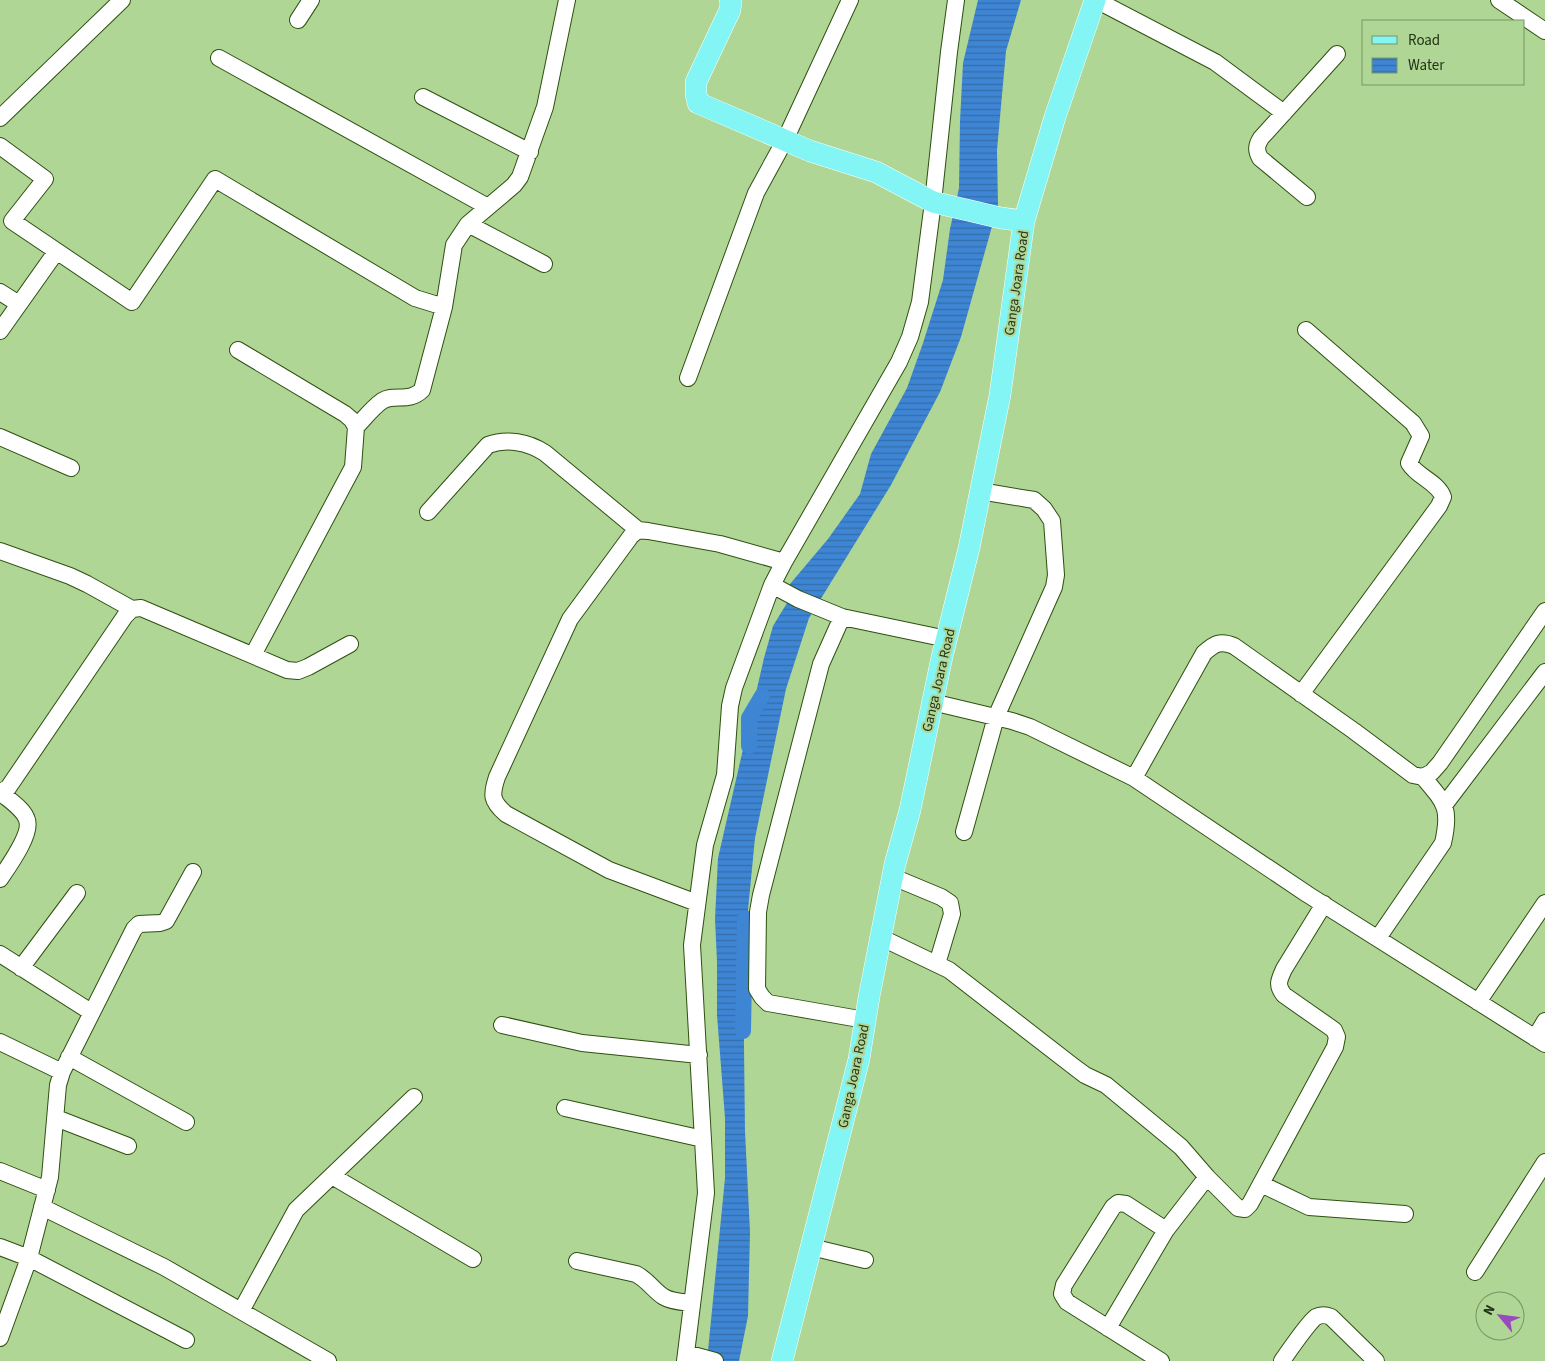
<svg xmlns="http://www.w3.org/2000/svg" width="1545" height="1361" font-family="'Source Sans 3',sans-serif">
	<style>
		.water { fill: url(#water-rules) }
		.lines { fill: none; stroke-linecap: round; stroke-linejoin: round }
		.canal { stroke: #3e85d4; stroke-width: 16 }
		.minor-casing { stroke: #2e5010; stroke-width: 18 }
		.major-casing { stroke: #fff; stroke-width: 22 }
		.minor { stroke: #fff; stroke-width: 16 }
		.major { stroke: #83f5f4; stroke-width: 21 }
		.labels { text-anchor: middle; stroke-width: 4; stroke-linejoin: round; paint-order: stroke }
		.street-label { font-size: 14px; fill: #233319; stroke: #afd694 }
	</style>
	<defs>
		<pattern id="water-rules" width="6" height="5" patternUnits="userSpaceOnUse" patternTransform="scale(1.25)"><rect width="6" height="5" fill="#3e85d4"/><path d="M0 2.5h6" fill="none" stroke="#346dab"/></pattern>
	</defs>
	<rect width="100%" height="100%" fill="#afd694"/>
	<!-- water -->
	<path class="water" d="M978,0H1021L1006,51L997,150L998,205L961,337L940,392L891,485L809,618L786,689L755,838L743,961L745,1131L750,1232L748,1316L739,1361H707L725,1178V1118L717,1015V962L715,919L718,858L764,658L773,626L787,603L790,584L828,539L860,494L871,454L907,388L923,343L943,280L950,229L959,188L960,121L963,63Z"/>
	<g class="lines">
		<!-- canal -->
		<path class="canal" d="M749,746V718L762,696
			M743,1031L745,918"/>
		<defs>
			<path id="minor" d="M1096,0L1215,62L1284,113
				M1499,0L1545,31
				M298,20L311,0
				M219,58L488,207
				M423,97L530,152
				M0,118L122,0
				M0,146L45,179L12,221L132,302L215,179L415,298L444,307
				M1307,197L1260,158C1256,150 1256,146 1261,138L1337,54
				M468,224L544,264
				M0,292L19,304
				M0,331L56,252
				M238,350L345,414L352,420L356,427L353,467L253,655
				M688,378L756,193L785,140L850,0
				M356,427C364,419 372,408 382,401C394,393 409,403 422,390L444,307L454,245L468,224L514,185L520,177L545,107L567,0
				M0,437L71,468
				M428,512L488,445C507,438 528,442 545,453L638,530
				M0,551L70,576L87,584L132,609
				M772,585L798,599L842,617L947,639
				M842,617L821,664L761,895L758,912L757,989L762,997L768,1003L865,1020
				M1301,694L1439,506L1443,497C1438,482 1417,477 1409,463L1421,436L1413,423L1306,330
				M932,702L1012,721L1030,727L1134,778L1307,894L1545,1044
				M1134,778L1204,653C1214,644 1220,640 1234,646L1354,731L1413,775L1423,777L1432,772L1440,763L1545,611
				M0,792L8,788L125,616L132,609L141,608L287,670L298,671L308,667L350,644
				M1445,804L1545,672
				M964,832L996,717L1054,587L1056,575L1052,521L1044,509L1034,500L980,491
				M893,877L941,897L950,903L952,914L937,964
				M0,879C8,867 32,834 27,820C24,809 9,800 0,792
				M697,903L609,870L506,814C491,801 491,795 497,777L570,619L631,536L638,530L648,531L720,544L784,562
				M880,937L949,970L1073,1066L1085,1075L1106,1085L1169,1137L1181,1147L1207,1177L1238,1208L1245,1209L1250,1204L1335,1047L1337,1037L1334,1030L1284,995C1276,985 1279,980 1284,969L1324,904
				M1378,938L1443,843C1451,808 1445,803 1423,777
				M0,954L91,1012
				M21,968L77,893
				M1478,1002L1545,903
				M502,1025L582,1043L699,1055
				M1535,1038L1545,1021
				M0,1042L62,1072
				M69,1057L186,1122
				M565,1108L703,1139
				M56,1118L128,1146
				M0,1171L47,1190
				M332,1176L473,1259
				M1261,1184L1309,1207L1405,1214
				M42,1207L164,1267L328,1361
				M0,1247L29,1258L186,1340
				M811,1247L865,1260
				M577,1261L636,1274C648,1280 654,1291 664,1297C672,1302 684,1302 692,1303
				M1475,1272L1545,1162
				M241,1311L296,1210L414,1097
				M1108,1328L1166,1230L1207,1177
				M0,1338L29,1258L50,1177L58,1085L62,1072L134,929L139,924L160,923L166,921L193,872
				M686,1353L715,1361
				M685,1361L706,1193L692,945L705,845L725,775L730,706L734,688L772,585L784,562L899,362L910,337L920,302L933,202L949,52L956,0
				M1161,1361L1067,1302L1062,1294L1064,1285L1113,1207L1118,1203L1126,1204L1166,1230
				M1282,1361C1288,1352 1309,1322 1316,1317C1322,1314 1326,1315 1331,1317L1376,1361"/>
			<path id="major" d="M730,0L731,2L730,10L696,82V94L698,103L810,151L876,172L933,202L1001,218L1024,221
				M782,1361L859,1059L869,997L895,864L910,810L942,657L969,548L1000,395L1024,221L1055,117L1095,0"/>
		</defs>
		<!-- minor casing -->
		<use href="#minor" class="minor-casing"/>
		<!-- major casing -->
		<use href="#major" class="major-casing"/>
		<!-- minor -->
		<use href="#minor" class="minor"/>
		<!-- major -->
		<use href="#major" class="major"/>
	</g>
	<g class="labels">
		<!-- street labels -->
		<g class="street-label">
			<text transform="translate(1016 283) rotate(-82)" y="5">Ganga Joara Road</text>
			<text transform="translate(938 680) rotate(-77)" y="5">Ganga Joara Road</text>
			<text transform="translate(853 1076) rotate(-78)" y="5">Ganga Joara Road</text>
		</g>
	</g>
	<!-- legend -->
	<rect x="1362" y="20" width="162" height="65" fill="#afd694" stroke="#779563"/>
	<rect x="1372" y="36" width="25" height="8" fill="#83f5f4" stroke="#779563"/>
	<text x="1408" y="45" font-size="15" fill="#233319">Road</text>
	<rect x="1372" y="58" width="25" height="15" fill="url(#water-rules)" stroke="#779563"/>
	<text x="1408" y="70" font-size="15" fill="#233319">Water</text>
	<!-- north arrow -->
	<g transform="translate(1500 1316) rotate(299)"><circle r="24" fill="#afd694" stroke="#779563"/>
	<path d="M0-4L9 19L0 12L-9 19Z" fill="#984bbc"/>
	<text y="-8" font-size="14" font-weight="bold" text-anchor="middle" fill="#233319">N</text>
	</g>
</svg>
